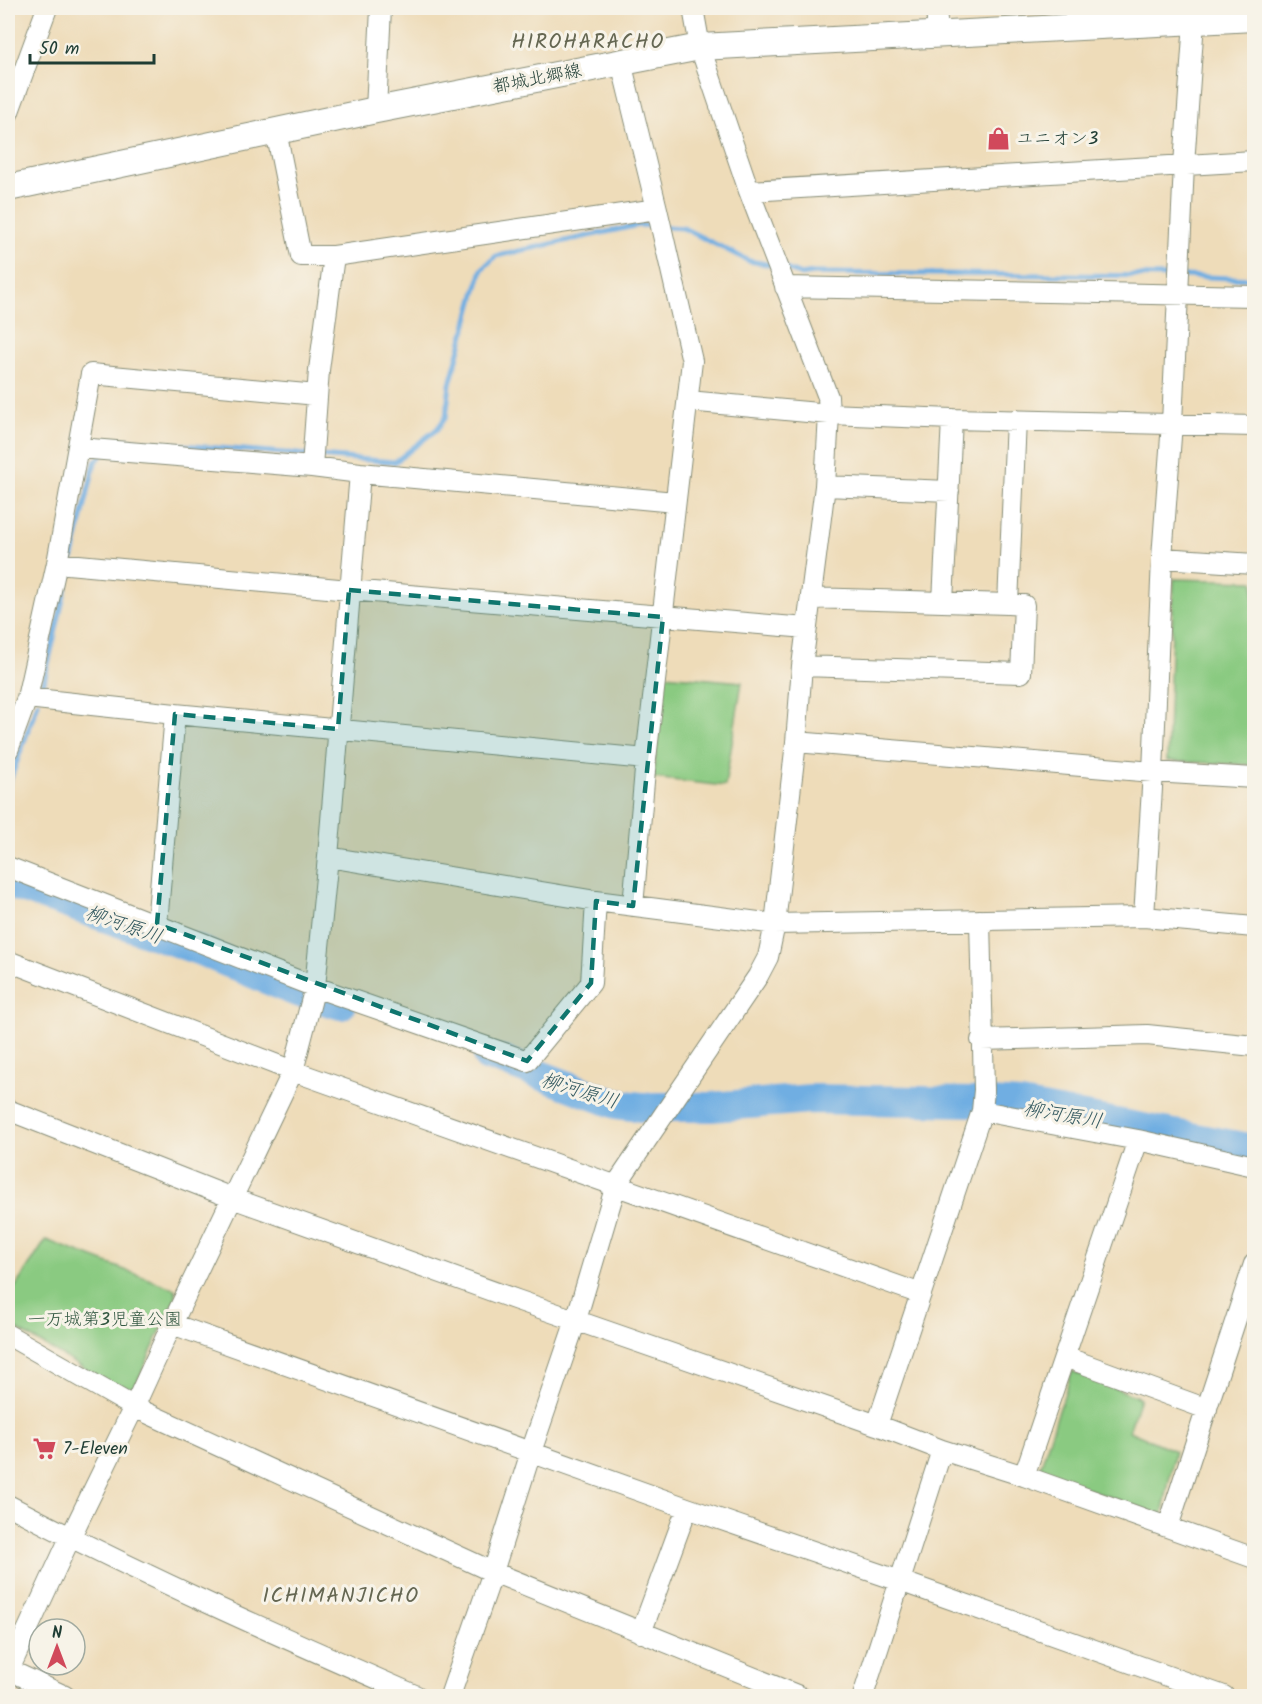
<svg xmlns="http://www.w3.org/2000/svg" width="1262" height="1704" font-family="Kalam,'Klee One',sans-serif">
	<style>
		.green { fill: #8aca81; stroke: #54845a; stroke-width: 1.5 }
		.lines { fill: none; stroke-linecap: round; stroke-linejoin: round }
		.stream { stroke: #70aee2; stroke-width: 5 }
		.river { stroke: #70aee2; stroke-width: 30 }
		.minor-casing { stroke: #868c76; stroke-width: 22 }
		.major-casing { stroke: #868c76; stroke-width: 28 }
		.minor { stroke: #fff; stroke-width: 20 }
		.major { stroke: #fff; stroke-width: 26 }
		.marked { fill: #0f766e; fill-opacity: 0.2; stroke: #0f766e; stroke-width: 4.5; stroke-dasharray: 12 8; stroke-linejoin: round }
		.labels { text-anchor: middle; stroke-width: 6; stroke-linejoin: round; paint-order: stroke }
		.street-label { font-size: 18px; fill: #1f3d34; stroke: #f7f3e8 }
		.poi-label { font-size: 18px; fill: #1f3d34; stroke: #f7f3e8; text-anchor: start }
		.park-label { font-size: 18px; fill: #345943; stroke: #f7f3e8 }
		.water-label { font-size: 20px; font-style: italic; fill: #335960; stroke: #f7f3e8 }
		.quarter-label { font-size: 21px; letter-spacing: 1.5px; fill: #656752; stroke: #f7f3e8 }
	</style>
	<rect width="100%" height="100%" fill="#f7f3e8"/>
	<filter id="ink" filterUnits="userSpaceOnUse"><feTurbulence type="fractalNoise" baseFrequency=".0167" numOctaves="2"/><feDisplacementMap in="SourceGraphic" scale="12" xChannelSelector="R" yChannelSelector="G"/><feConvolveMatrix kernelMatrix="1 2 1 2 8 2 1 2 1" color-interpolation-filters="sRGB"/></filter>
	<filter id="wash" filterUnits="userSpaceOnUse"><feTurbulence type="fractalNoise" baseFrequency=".008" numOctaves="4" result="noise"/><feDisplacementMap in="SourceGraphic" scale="24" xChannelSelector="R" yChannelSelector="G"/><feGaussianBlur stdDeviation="1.35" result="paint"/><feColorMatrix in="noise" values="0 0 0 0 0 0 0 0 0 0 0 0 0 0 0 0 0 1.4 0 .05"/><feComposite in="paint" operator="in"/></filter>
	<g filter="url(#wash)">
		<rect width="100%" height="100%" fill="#eedcb9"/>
		<!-- green -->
		<path class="green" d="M1174,579L1254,581V765L1167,761Z
			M664,675L742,682L725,786L653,778Z
			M46,1240L175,1289L176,1297L133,1391L125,1393L8,1324V1298Z
			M1072,1371L1140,1398L1129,1431L1175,1451L1162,1516L1039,1471Z"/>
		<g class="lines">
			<!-- stream -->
			<path class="stream" d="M667,227L683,228L749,261L772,265
				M784,268L801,275L813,273L1175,276
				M1184,276L1254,279
				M113,445L119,440L309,455
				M318,456L395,462L437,429L446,417L450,384L482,269L496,256L639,225L657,226
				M72,560L95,462L102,455
				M41,694L70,569
				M8,786L38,703"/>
			<!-- river -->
			<path class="river" d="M8,883L198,950L294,991L341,1005
				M488,1057L501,1060L616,1104L641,1107H711L810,1099L973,1102L1021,1105L1254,1149"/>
		</g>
	</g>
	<g filter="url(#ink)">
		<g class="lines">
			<defs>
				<path id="minor" d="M936,8L938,34
					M621,62L657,209L692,361L646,759L633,906
					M376,110L381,8
					M8,114L47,8
					M276,131L301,256H334L657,209
					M749,191L1254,161
					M785,287L1254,296
					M688,401L829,414L952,419L1254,426
					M79,448L312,467L360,473L675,502
					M312,467L319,370L334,256
					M825,486L949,491
					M1162,558L1254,564
					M57,563L349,590L807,628
					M811,598L1008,604L1016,420
					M943,602L952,419
					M802,666L1021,673L1024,605L1008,604
					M27,698L175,714L646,759
					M796,742L1153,772L1254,778
					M8,750L27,698L57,563L91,374L317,395
					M328,857L596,901L775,924L1144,917L1254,927
					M8,867L315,987L527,1061L591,983L596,901
					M1144,917L1153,772L1162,558L1172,423L1184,165L1194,21
					M157,924L175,714
					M8,961L293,1071L921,1294
					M981,1040L1147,1035L1254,1046
					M8,1110L232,1198L517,1300L877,1425L942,1450L1024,1476L1254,1558
					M982,1111L1138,1140L1254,1166
					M172,1324L687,1508L900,1581L1224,1696
					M8,1335L134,1407L493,1572L799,1696
					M1065,1357L1207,1409
					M877,1425L982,1111L984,1090L980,920
					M1024,1476L1138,1140
					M8,1505C141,1575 279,1636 417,1696
					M1168,1527L1254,1264
					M641,1633L687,1508
					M9,1670L65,1696
					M8,1672L70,1538L134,1407L172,1324L293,1071L315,987L328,857L360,473
					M450,1696L493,1572L531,1452L576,1320L616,1185L758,976L768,957L775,924L796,742L802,666L825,486L829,414L828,397L749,191L700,47L693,8
					M863,1696L942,1450"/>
				<path id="major" d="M8,188L376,110L700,47L1254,18"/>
			</defs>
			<!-- minor casing -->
			<use href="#minor" class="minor-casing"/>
			<!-- major casing -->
			<use href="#major" class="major-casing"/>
			<!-- minor -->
			<use href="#minor" class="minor"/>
			<!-- major -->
			<use href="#major" class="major"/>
		</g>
	</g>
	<!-- marked area -->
	<path class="marked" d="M349,590L663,617L633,906L596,901L591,983L527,1061L157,924L175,714L338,729Z"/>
	<!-- icons -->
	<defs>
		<symbol id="shop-bare" viewBox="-9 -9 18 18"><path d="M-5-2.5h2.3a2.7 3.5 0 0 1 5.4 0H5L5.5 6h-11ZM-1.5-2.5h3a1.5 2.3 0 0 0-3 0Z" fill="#d1495b" stroke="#f7f3e8" stroke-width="2.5" paint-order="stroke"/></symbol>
		<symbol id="supermarket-bare" viewBox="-9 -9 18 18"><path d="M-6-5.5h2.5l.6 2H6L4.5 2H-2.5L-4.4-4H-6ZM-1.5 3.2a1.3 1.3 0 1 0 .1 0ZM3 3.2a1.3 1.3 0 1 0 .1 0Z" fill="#d1495b" stroke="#f7f3e8" stroke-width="2.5" paint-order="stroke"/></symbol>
	</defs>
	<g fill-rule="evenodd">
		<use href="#shop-bare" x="982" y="122" width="33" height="33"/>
		<use href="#supermarket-bare" x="28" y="1432" width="33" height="33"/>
	</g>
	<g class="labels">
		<!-- street labels -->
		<g class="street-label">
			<text transform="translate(537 78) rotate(-11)" y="6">都城北郷線</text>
		</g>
		<!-- poi labels -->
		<g class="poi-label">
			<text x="1016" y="144">ユニオン3</text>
			<text x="63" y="1454">7-Eleven</text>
		</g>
		<!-- park labels -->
		<g class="park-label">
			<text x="105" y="1325">一万城第3児童公園</text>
		</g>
		<!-- water labels -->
		<g class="water-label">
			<text transform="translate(124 924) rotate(19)" y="7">柳河原川</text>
			<text transform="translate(580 1090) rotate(17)" y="7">柳河原川</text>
			<text transform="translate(1063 1114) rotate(10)" y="7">柳河原川</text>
		</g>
		<!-- quarter labels -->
		<g class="quarter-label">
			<text x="588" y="48">HIROHARACHO</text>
			<text x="341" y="1602">ICHIMANJICHO</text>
		</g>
	</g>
	<!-- margin -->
	<rect width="1262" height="1704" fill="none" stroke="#f7f3e8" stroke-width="30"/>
	<!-- north arrow -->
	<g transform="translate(57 1647)"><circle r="28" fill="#f7f3e8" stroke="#a1aaa0" stroke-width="1.5"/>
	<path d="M0-4.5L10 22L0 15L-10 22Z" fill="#d1495b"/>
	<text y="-9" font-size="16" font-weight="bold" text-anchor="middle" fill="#1f3d34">N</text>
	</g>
	<!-- scale -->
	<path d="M30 54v9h124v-9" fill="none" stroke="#1f3d34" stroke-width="3"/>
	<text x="39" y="54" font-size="18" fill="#1f3d34" stroke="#f7f3e8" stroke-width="4.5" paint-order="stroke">50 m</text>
</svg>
